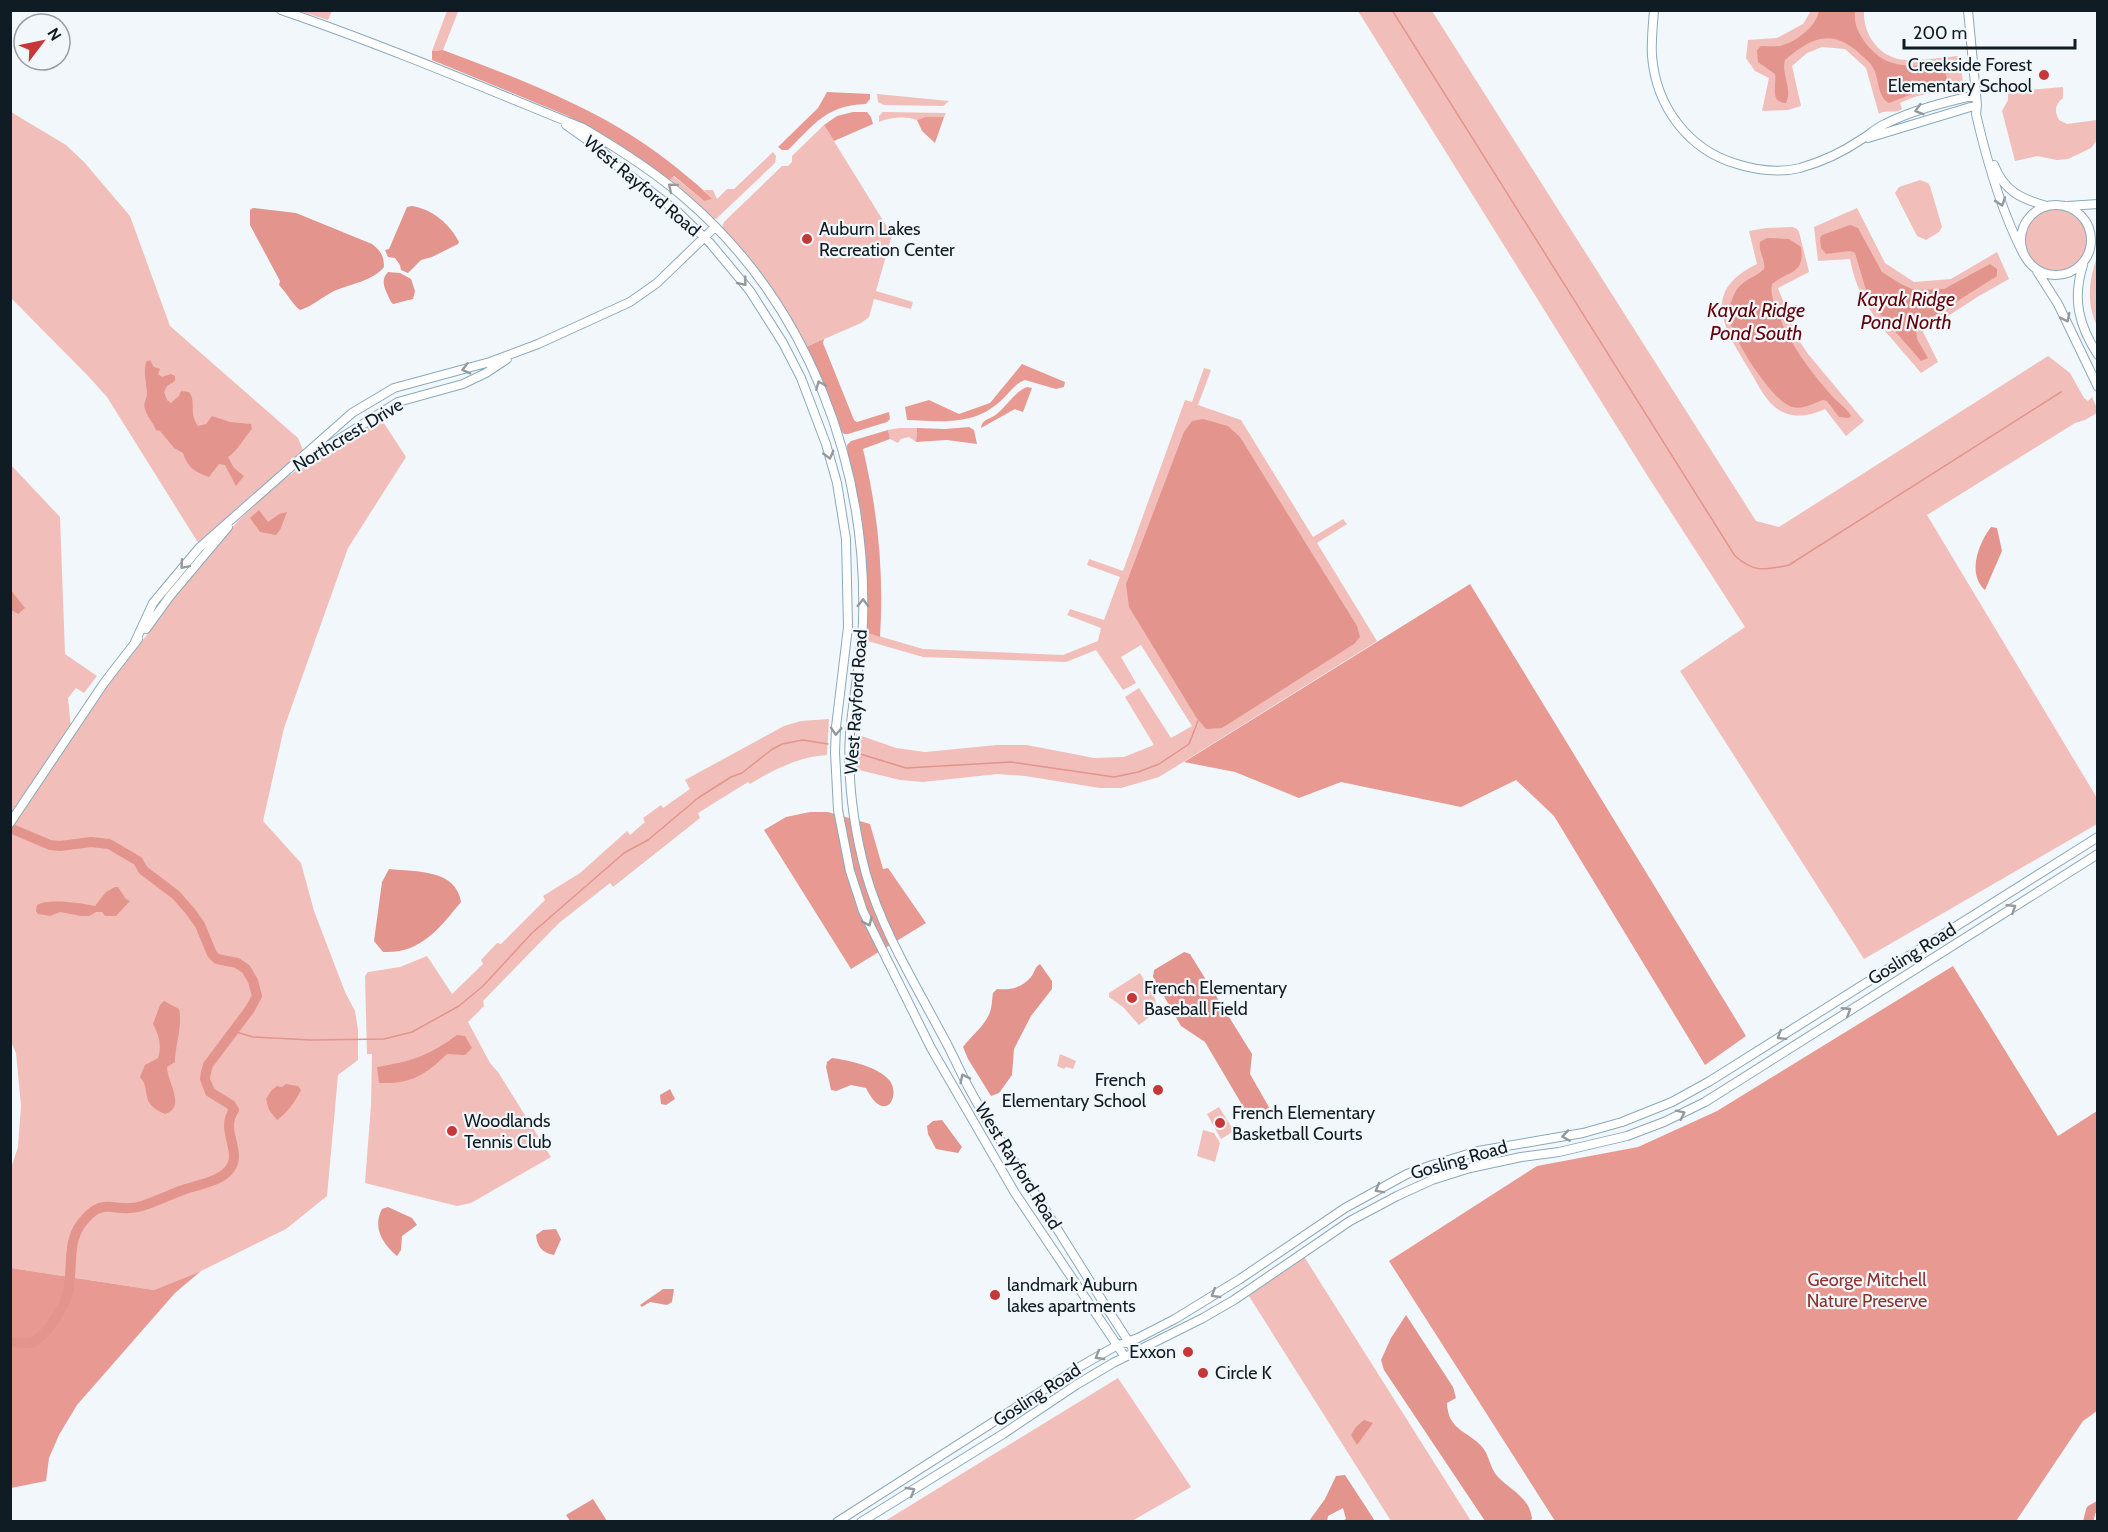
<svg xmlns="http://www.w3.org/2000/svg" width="2108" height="1532" font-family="Cabin,sans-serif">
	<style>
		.green { fill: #f2beb9 }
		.forest { fill: #e89a92 }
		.water { fill: #e3948d }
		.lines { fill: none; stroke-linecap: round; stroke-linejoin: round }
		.stream { stroke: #e3948d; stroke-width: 1.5 }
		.river { stroke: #e3948d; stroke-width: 10 }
		.secondary-casing { stroke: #8aa9bc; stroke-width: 10 }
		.secondary { stroke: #fff; stroke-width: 8 }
		.oneway { stroke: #93999c }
		.poi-dot { fill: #c63737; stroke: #f1f7fb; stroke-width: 2 }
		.labels { text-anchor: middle; stroke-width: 4.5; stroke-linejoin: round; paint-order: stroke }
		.poi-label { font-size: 18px; fill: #101c23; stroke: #f1f7fb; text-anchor: start }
		.street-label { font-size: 18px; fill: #101c23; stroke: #f1f7fb }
		.park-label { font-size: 18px; fill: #8f332f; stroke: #f1f7fb }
		.water-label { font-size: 20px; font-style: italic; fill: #62020a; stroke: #f1f7fb }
	</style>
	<rect width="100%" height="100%" fill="#f1f7fb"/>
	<!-- green -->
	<path class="green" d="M299,11L332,10V11L328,20Z
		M447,11L458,12L443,50L432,51Z
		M1358,11H1432L1756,521L1779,527L2048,356L2070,373L2084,398L2088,401L2092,397L2097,408V413L2085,420L2075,423L1927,515L2097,798V824L1864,959L1680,671L1745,627L1647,475Z
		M1811,11H1864C1863,29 1873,49 1892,57C1907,64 1942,57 1959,56L1963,82L1956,91C1936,91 1919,94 1900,103L1902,109C1896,114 1886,109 1879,114L1866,68L1845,49L1822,47L1807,53L1792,66L1801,106L1788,110L1762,111L1769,78L1755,71L1746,58L1748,40L1777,38L1803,24Z
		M2063,87V98C2055,104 2054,111 2059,120L2067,124L2097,120V140L2091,148L2068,159L2057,160L2037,156L2015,161L2002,111L2008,100V92Z
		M877,94L949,101L943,106L884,105L878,102Z
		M11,112L66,145L84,162L130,216L170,326L298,438L303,450L311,460L375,419L382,420L406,457L348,548L284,728L263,821L301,863L314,911L345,992L355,1011L358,1030V1060L338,1075L327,1196L286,1229L201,1271L154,1290L11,1268V1168L18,1147L21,1106L16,1053L11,1042V465L60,517L65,654L97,676L84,693L76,688L68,698L72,738L110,682L153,627L176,594L238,521L277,484L307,463L299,453L199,543L197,541L107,397L89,377L11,298Z
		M883,112L946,113L944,117H925L917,120C906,116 890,117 879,122V116Z
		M824,125L892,235L876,291L913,302L911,309L874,299L869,317L861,323L806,347L722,228L724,222L782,166H788L792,162V156Z
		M773,152L776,156L775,163L716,219L711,218L669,180L673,176L704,201L711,199L704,190H713L717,199L727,189H734Z
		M1920,180L1928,183L1930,186L1942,227L1939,232L1926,240L1917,236L1895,193L1899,187Z
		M1857,208L1885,263L1914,282L1951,279L1997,252L2009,279L1979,296L1923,332L1938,362L1921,373C1890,335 1859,309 1850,259L1818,261L1814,227Z
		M2022 241a33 33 0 1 1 66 0a33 33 0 1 1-66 0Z
		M1793,227L1797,229L1799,232L1809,272L1778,288L1798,339L1808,354L1864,421L1846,436L1825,409C1811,415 1800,418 1785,413C1768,407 1759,386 1750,371C1725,330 1699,292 1757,264L1749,231L1766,228Z
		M2097,257V326C2086,302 2089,281 2097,257Z
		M1204,368L1211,370L1198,405L1241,420L1313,537L1343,519L1347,524L1317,543L1377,641L1159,777L1121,788H1100L1025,776L997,774L923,782L900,780L855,769L856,734L896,748L925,752L997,745H1027L1094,758L1124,757L1154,745L1125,697L1139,688L1171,738L1192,726L1141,645L1121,657L1136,683L1123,690L1096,650L1066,662L923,657L864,640L865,632L923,649L1063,655L1098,641L1101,628L1067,615L1070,609L1104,620L1120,577L1087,565L1089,559L1123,571L1185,400L1192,402Z
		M899,428H917L916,442L909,437L901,439L898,443L890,439L888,430Z
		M829,719L827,755C798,757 775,769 750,784L748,782L698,813L700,818L613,887L610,883L559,923L483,1001L484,1006L468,1022L490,1063L498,1072L551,1157L471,1203L457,1206L365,1183L371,1105L372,1054H367L365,976L368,972L400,967L427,956L452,994L483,964L481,960L497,943L501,944L545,900L543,896L580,873L627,831L630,835L645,822L643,818L661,805L663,808L690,789L685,780L784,726L801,721Z
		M1140,973L1155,999L1157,1011L1139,1025L1123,1007L1109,997V993Z
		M1060,1054L1076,1061L1073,1069L1066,1067L1064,1069L1057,1066Z
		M1219,1107L1234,1131L1221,1139L1207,1114Z
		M1203,1130L1214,1133L1220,1143L1215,1162L1197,1156Z
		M1303,1255L1471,1521H1391L1247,1293Z
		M1118,1378L1191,1487L1132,1521H885Z"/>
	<!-- forest -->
	<path class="forest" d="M443,50C525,81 609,112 677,168C689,178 701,187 712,199L704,201L674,176L669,180L624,148L568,116L432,60V51Z
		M827,92L870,94V99L866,104C826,105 815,124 788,150H782L778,147L818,108Z
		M853,112H867L871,117L873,124L834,141L824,125L837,116Z
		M925,117H944L935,143L922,131L917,120Z
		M824,339L823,343L854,420L857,422L889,412L890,419L887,422L848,434H844L841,431L825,389L806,347Z
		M1022,364L1065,382L1064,387L1056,389L1025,380C1013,384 1007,397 997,404C971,426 938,421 907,420L905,407L929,400L959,414L990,403Z
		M1027,387L1032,388L1023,412L1015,409L981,428C982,420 987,420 994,416C1006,408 1014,392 1027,387Z
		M969,427L974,430L977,444L947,440L916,442L917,428L945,429Z
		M888,430L890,439L863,449C878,513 884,571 880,637L865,632C866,592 866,552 861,513C857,490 847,467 847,445L851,441Z
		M1470,584L1746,1036L1705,1065L1554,816L1516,780L1461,807L1341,782L1299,798L1235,772L1184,762Z
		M810,812H828L870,824L883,869L888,868L926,923L851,969L764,830L786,817Z
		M1953,966L2058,1136L2097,1111V1411L2083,1421L2016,1521H1555L1389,1261L1537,1166L1638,1147L1717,1111Z
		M11,1268L154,1290L201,1271L175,1293L77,1405L59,1435L49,1458L46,1481L11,1488Z"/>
	<!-- water -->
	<path class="water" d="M1819,11H1855C1854,24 1857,30 1864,41C1882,65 1898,66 1926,66C1934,66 1938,66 1945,69L1947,80C1938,91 1924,90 1912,94C1904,97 1897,100 1889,103C1876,96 1880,77 1872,66C1869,61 1863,57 1859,53C1831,28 1811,38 1785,60C1781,75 1793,89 1786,103C1769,103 1777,85 1775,74L1758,62L1757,50L1761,46C1767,46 1774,47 1780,46C1796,42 1816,27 1819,11Z
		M412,206C432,209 450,224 459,242L458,244L432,257L421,260L408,273L401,270L400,265L395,258L388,257L385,250L389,249L407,207Z
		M253,208L296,213L372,244C381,251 384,256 384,267C373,281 350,284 334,291C322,297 313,306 300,310C292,304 287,293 279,285L280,281L250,225V210Z
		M1850,225L1858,228L1882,272L1901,284L1914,290L1944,289L1990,264L1997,269V276L1923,323L1916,330L1917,339L1928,358L1921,361L1880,314L1866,290L1855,253L1850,251L1826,254L1821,248L1820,238L1822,235Z
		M1767,238L1789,239L1801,247C1805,275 1789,270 1772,284C1770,293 1774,303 1777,311C1790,345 1809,370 1832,396C1838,403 1848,409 1851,416L1849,418L1839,417L1827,401L1823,400C1814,403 1803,410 1792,407C1773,402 1738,346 1732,327C1729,318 1728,308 1732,300C1739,279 1751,281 1764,269C1766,260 1758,252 1760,242Z
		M388,272L400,273L411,279L415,291L413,299L393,304L391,302C386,291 379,281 388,272Z
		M150,360L154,367L160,369L158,374L162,377L171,374L175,376V381L167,386L164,392L167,400L171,403L179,396L181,391L189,392C197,403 188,412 198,426L206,424L212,416L230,422L251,424L252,429C244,438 238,450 228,457L234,468L244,476L236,486L225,465L219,464L209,477C195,472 188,468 183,453L174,448L160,431L156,430C153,422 146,415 145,409C143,404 146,400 147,395C147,383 143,376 146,362Z
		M1203,419L1228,426L1240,437L1357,626L1360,637L1354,644L1222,728L1206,729L1196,717L1129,607L1126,584L1184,432L1192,421Z
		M259,510L268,522L279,514L287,512L280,530L276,535L260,532L250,518Z
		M1991,527L1997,528L2002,551L1985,590C1967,574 1978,544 1991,527Z
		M10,589L25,608L18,614L11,610Z
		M389,869C416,872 456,869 461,902C439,929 420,954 383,952L374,941L382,882Z
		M115,887H118L126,899L130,901L116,916H105L102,912H96L89,916H81L60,912L50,916L38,914L36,911L37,905C47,898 82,903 95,906L106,892Z
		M1184,952L1190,954L1252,1054L1250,1074L1270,1109L1269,1114L1256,1121L1251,1120L1205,1042L1181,1026L1153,977L1154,970Z
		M1040,964L1052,981V989L1031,1016L1014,1049L1012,1075L999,1093L991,1096L968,1059L963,1047C972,1035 985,1026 990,1012C992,1007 992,999 993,993L997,989C1010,990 1022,988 1031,977C1035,972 1034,968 1040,964Z
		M164,1001L179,1009C183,1025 175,1046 175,1062L167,1067C167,1082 187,1107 165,1114C138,1103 152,1090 140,1077L145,1065L158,1058C162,1046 159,1035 153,1024L160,1005Z
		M457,1035L465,1036L472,1048L465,1055L447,1054C424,1076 411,1084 379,1083L377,1067C413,1061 428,1056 457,1035Z
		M832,1058C849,1060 879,1067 890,1081C901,1097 884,1125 866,1088L851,1085L836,1091L831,1090L826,1067L827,1062Z
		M286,1084L298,1086L301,1090C296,1101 287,1113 277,1120L269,1110L266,1099L271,1091L277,1086L282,1087Z
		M670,1089L675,1099L666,1105L661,1104L660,1095Z
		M942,1120L962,1147L958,1153L936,1149L928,1134L927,1126L933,1121Z
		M388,1207L412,1218L417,1225L402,1236L401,1250L397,1256C383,1244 372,1228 382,1209Z
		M556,1229L561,1239L554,1255C542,1253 537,1246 536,1235L543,1230Z
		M663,1289H674L672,1302L667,1305L650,1302L642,1307L640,1305Z
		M1406,1315L1453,1387L1456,1398L1447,1403C1448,1432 1470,1431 1483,1448C1490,1457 1490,1469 1498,1477C1512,1491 1530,1498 1532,1519L1528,1522L1485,1521L1384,1370L1381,1360L1391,1338Z
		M1364,1420L1373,1423L1357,1445L1351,1435L1356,1427Z
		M1345,1475L1375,1521H1342L1346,1519L1343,1508L1328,1516L1327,1521H1309L1325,1499L1336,1476Z
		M593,1499L607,1521H570L566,1515Z"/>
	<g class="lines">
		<!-- stream -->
		<path class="stream" d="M1392,10L1735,556C1754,573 1765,570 1789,565L2061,392
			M857,753L906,768L1011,762L1114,777L1138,772L1159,764L1189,744L1198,721
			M233,1031L253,1037L311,1040L384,1039L412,1032L459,1006L483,986L532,933L624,853L648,840L698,798L731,777L742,773L771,750L782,744L803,740L828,744"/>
		<!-- river -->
		<path class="river" d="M10,828L50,845L60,846L91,842L109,844L138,861L143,870L176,895L190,911L200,925L212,954L217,959L237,963L246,969L253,981L257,996L250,1009L208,1065L206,1072L205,1079L210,1092L231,1105L234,1110C219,1131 244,1152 229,1170C218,1183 195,1185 180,1191C167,1196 154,1202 142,1206C114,1215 104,1193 81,1224C66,1244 74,1272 67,1295C64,1307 45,1337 33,1342C27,1344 16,1343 10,1341
			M2088,1522L2091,1510L2098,1506"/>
		<defs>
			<path id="secondary" d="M281,10C383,45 482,87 583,128C619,149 655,172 687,200C808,305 868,464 863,622C861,660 853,697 850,734C847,782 854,829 866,874C882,930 914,982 941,1033C952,1052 960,1072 970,1090C989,1126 1013,1158 1034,1192C1068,1246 1101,1300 1136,1353
				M1654,10C1653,25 1651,41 1652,56C1656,106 1688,150 1737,164C1756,170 1780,173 1800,168C1821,162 1843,152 1862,139C1869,135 1876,128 1885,124C1913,110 1945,102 1976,95
				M1968,10L1977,105L1976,114C1987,162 2001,211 2024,255
				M566,125L600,149L615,164L679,213L710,243L750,291L783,343L801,378L826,444L837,483L846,539L848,627L836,727L835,752L838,810L850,871L863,911L931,1048L1015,1193L1125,1357
				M1868,138L1977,105
				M1994,165C2004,191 2021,199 2047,206
				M2021 240a35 35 0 1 1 70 0a35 35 0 1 1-70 0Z
				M2068,206L2098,204
				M2083,265C2072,299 2079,326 2098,355
				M2037,271L2058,304L2098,387
				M298,465L398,402L463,384L486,373L507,359
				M146,629L170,596L228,527
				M135,642L153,603L199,548L352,413L394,388L490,362L538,344L630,302L657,283L715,227
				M10,823L104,683L138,639
				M837,1522L1081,1366L1116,1346L1138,1338L1175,1319L1240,1279L1345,1208L1407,1174L1432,1165L1478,1151L1583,1133L1622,1122L1672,1102L1710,1081L2098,837
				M861,1522L1003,1434L1076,1385L1113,1363L1203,1318L1234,1300L1350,1221L1397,1196L1432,1180L1470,1168L1521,1157L1559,1152L1627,1136L1664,1122L1705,1102L2098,854"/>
		</defs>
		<!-- secondary casing -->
		<use href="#secondary" class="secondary-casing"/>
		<!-- secondary -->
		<use href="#secondary" class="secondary"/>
	</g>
	<!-- one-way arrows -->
	<defs><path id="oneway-chevron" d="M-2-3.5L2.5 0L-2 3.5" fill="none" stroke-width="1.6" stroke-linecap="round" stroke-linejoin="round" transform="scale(1.5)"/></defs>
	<g class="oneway">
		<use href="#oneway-chevron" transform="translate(1919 110) rotate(163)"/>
		<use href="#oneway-chevron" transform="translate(672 187) rotate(-140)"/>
		<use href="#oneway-chevron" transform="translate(2001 202) rotate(71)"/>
		<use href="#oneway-chevron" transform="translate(743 282) rotate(51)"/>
		<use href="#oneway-chevron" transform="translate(2066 318) rotate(63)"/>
		<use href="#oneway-chevron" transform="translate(466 369) rotate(165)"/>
		<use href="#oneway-chevron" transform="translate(820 385) rotate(-113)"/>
		<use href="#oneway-chevron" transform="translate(829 455) rotate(75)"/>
		<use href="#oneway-chevron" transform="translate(184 565) rotate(131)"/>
		<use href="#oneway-chevron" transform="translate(863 603) rotate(-89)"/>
		<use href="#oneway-chevron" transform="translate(836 731) rotate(94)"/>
		<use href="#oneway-chevron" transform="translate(2012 908) rotate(-32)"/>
		<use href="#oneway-chevron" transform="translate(868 922) rotate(65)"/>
		<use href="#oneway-chevron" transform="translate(1847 1011) rotate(-32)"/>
		<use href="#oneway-chevron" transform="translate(1781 1036) rotate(148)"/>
		<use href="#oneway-chevron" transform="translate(964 1078) rotate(-116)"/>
		<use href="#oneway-chevron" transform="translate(1681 1114) rotate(-26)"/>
		<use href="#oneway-chevron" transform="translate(1566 1136) rotate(171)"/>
		<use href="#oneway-chevron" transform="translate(1379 1189) rotate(151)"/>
		<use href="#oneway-chevron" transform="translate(1215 1294) rotate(149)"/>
		<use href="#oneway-chevron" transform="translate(1099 1356) rotate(150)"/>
		<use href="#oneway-chevron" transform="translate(911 1491) rotate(-31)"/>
	</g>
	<!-- markers -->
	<g class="poi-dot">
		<circle cx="2044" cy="75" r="6"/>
		<circle cx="807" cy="239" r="6"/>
		<circle cx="1132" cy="998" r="6"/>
		<circle cx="1158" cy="1090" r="6"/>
		<circle cx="1220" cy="1123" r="6"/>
		<circle cx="452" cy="1131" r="6"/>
		<circle cx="995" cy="1295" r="6"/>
		<circle cx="1188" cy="1352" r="6"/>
		<circle cx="1203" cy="1373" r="6"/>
	</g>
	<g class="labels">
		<!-- poi labels -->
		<g class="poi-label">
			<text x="2032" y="71" text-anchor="end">Creekside Forest<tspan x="2032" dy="21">Elementary School</tspan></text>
			<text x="819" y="235">Auburn Lakes<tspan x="819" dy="21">Recreation Center</tspan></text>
			<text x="1144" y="994">French Elementary<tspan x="1144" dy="21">Baseball Field</tspan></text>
			<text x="1146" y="1086" text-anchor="end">French<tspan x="1146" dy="21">Elementary School</tspan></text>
			<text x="1232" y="1119">French Elementary<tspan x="1232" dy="21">Basketball Courts</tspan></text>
			<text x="464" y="1127">Woodlands<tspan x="464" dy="21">Tennis Club</tspan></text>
			<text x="1007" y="1291">landmark Auburn<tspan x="1007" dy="21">lakes apartments</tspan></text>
			<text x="1176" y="1358" text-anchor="end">Exxon</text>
			<text x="1215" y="1379">Circle K</text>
		</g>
		<!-- street labels -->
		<g class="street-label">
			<text transform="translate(642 186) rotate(40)" y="6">West Rayford Road</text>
			<text transform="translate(348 435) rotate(-31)" y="6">Northcrest Drive</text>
			<text transform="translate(856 702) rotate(-86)" y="6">West Rayford Road</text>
			<text transform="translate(1912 954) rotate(-32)" y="6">Gosling Road</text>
			<text transform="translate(1459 1160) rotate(-16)" y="6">Gosling Road</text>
			<text transform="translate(1018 1166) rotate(58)" y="6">West Rayford Road</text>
			<text transform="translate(1037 1395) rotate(-33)" y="6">Gosling Road</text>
		</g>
		<!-- park labels -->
		<g class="park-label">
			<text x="1867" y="1286">George Mitchell<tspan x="1867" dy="21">Nature Preserve</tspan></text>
		</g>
		<!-- water labels -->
		<g class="water-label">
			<text x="1906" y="306">Kayak Ridge<tspan x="1906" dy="23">Pond North</tspan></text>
			<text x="1756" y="317">Kayak Ridge<tspan x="1756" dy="23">Pond South</tspan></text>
		</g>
	</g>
	<!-- border -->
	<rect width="2108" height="1532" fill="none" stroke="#101c23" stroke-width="24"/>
	<!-- north arrow -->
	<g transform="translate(42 42) rotate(58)"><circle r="28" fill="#f1f7fb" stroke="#979fa5" stroke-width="1.5"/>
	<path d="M0-4.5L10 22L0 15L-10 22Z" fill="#c63737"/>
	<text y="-9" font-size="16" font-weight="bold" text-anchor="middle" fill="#101c23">N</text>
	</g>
	<!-- scale -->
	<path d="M1904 39v9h171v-9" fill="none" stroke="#101c23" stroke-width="3"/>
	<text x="1913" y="39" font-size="18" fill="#101c23" stroke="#f1f7fb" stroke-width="4.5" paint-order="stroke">200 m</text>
</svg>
